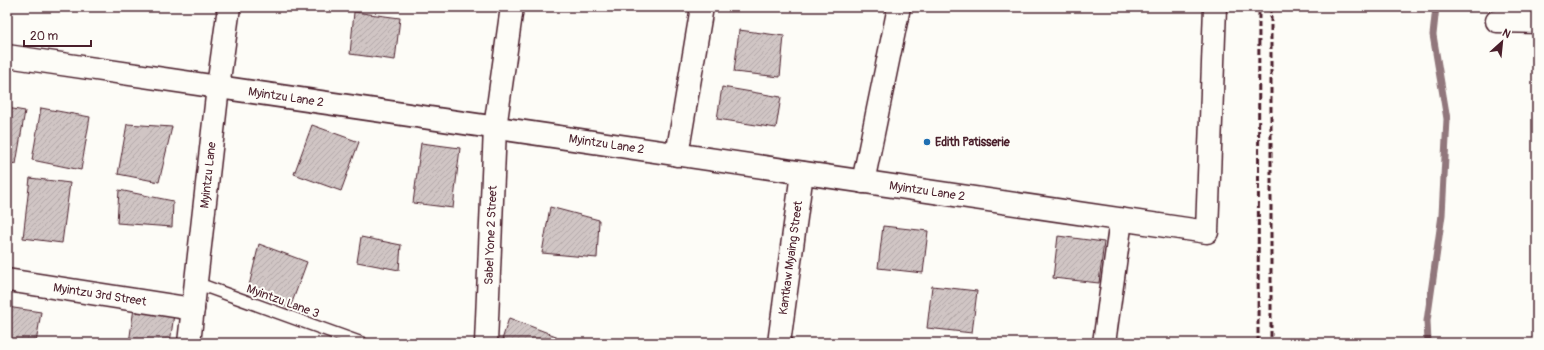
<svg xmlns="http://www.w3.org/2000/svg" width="1544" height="350" font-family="Pangolin,sans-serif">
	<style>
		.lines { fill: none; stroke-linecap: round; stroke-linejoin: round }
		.stream { stroke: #91777b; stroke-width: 7 }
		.building { fill: url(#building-hatch); stroke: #4a1f2b }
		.service-casing { stroke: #4a1f2b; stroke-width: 14 }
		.minor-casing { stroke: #4a1f2b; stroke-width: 25 }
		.service { stroke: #fdfcf7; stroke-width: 11 }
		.minor { stroke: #fdfcf7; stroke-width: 22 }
		.rail { stroke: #4a1f2b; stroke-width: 3; stroke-dasharray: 6 3; stroke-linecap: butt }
		.poi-dot { fill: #1f6fb2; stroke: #fdfcf7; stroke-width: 1.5 }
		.labels { text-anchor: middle; stroke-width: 4; stroke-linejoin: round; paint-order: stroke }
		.street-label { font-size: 12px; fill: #4a1f2b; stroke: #fdfcf7 }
		.poi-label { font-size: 12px; font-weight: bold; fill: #4a1f2b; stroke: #fdfcf7; text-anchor: start }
	</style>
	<defs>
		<pattern id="building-hatch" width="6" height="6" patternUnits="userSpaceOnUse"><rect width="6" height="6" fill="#d0c5c4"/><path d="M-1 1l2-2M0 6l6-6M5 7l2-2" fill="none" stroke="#b4a9a9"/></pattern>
	</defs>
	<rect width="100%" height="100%" fill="#fdfcf7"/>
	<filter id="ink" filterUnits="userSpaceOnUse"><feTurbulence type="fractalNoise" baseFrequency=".025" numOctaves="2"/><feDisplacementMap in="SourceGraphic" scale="8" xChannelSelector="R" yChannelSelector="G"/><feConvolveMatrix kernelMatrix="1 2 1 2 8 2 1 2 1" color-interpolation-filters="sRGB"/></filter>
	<g filter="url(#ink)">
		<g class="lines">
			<!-- stream -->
			<path class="stream" d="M1428,343L1427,321L1442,215L1447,119L1433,35L1436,7"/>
		</g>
		<!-- building -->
		<path class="building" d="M477,7H498V10Z
			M354,12L400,18L395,60L350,54Z
			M739,30L784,36L780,77L734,72Z
			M722,87L781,97L776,128L717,119Z
			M7,108L25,111L16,164L7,162Z
			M41,108L90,117L81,170L32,160Z
			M127,124L172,127L159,182L118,174Z
			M312,125L359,142L341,191L294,174Z
			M421,143L460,148L453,208L413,203Z
			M30,178L70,183L62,243L23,238Z
			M119,190L173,201L172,227L117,223Z
			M550,207L599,220L597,258L542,253Z
			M883,226L928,231L923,273L878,268Z
			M1058,236L1104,242L1099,283L1053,278Z
			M361,237L401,245L399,270L357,262Z
			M259,244L307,262L290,308L248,290Z
			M932,286L977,291L972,333L927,328Z
			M7,307L41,312L36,343H7Z
			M134,308L174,314L170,343H129Z
			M509,318L556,336L554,343H501Z"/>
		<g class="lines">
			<defs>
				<path id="service" d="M196,283L362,343"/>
				<g id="minor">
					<path d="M1497,21L1537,22"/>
					<path id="s1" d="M7,56L1207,232L1215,7"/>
					<path d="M677,155L702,7"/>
					<path d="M863,182L899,7"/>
					<path id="s2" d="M7,280L193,309"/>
					<path id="s3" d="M189,343L218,87L229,7"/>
					<path id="s4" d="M486,343L495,128L512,7"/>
					<path id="s5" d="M779,343L802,173"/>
					<path d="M1104,343L1121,220"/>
				</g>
			</defs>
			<!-- service casing -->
			<use href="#service" class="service-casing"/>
			<!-- minor casing -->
			<use href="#minor" class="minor-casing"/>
			<!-- service -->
			<use href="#service" class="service"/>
			<!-- minor -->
			<use href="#minor" class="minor"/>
			<!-- rail -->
			<path class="rail" d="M1271,7V343
				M1258,343L1259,7"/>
		</g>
	</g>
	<!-- markers -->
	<circle class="poi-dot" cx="927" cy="142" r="4"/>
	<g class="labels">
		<!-- street labels -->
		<g class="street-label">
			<text dy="4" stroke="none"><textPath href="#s1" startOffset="282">Myintzu Lane 2</textPath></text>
			<text dy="4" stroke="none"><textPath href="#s1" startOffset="606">Myintzu Lane 2</textPath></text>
			<text dy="4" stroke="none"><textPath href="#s3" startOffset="169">Myintzu Lane</textPath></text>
			<text dy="4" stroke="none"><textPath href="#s1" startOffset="930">Myintzu Lane 2</textPath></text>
			<text dy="4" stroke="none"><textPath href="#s4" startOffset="108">Sabel Yone 2 Street</textPath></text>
			<text dy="4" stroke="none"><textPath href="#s5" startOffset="86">Kantkaw Myaing Street</textPath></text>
			<text dy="4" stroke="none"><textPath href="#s2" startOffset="94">Myintzu 3rd Street</textPath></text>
			<text transform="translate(283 301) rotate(20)" y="4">Myintzu Lane 3</text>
		</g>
		<!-- poi labels -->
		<g class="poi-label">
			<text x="935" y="146">Edith Patisserie</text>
		</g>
	</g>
	<!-- margin -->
	<rect width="1544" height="350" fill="none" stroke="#fdfcf7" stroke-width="24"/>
	<rect x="12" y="12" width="1520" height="326" fill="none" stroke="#4a1f2b" stroke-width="1.5" filter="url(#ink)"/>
	<!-- north arrow -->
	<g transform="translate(1502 42) rotate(27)" stroke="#fdfcf7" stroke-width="3" paint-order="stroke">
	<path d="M0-3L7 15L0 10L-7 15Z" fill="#4a1f2b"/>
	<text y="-6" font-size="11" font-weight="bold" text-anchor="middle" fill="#4a1f2b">N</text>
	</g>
	<!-- scale -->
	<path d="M24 40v6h67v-6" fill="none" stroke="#4a1f2b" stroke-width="2"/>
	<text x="30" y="40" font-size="12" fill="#4a1f2b" stroke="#fdfcf7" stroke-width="3" paint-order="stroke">20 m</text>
</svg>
